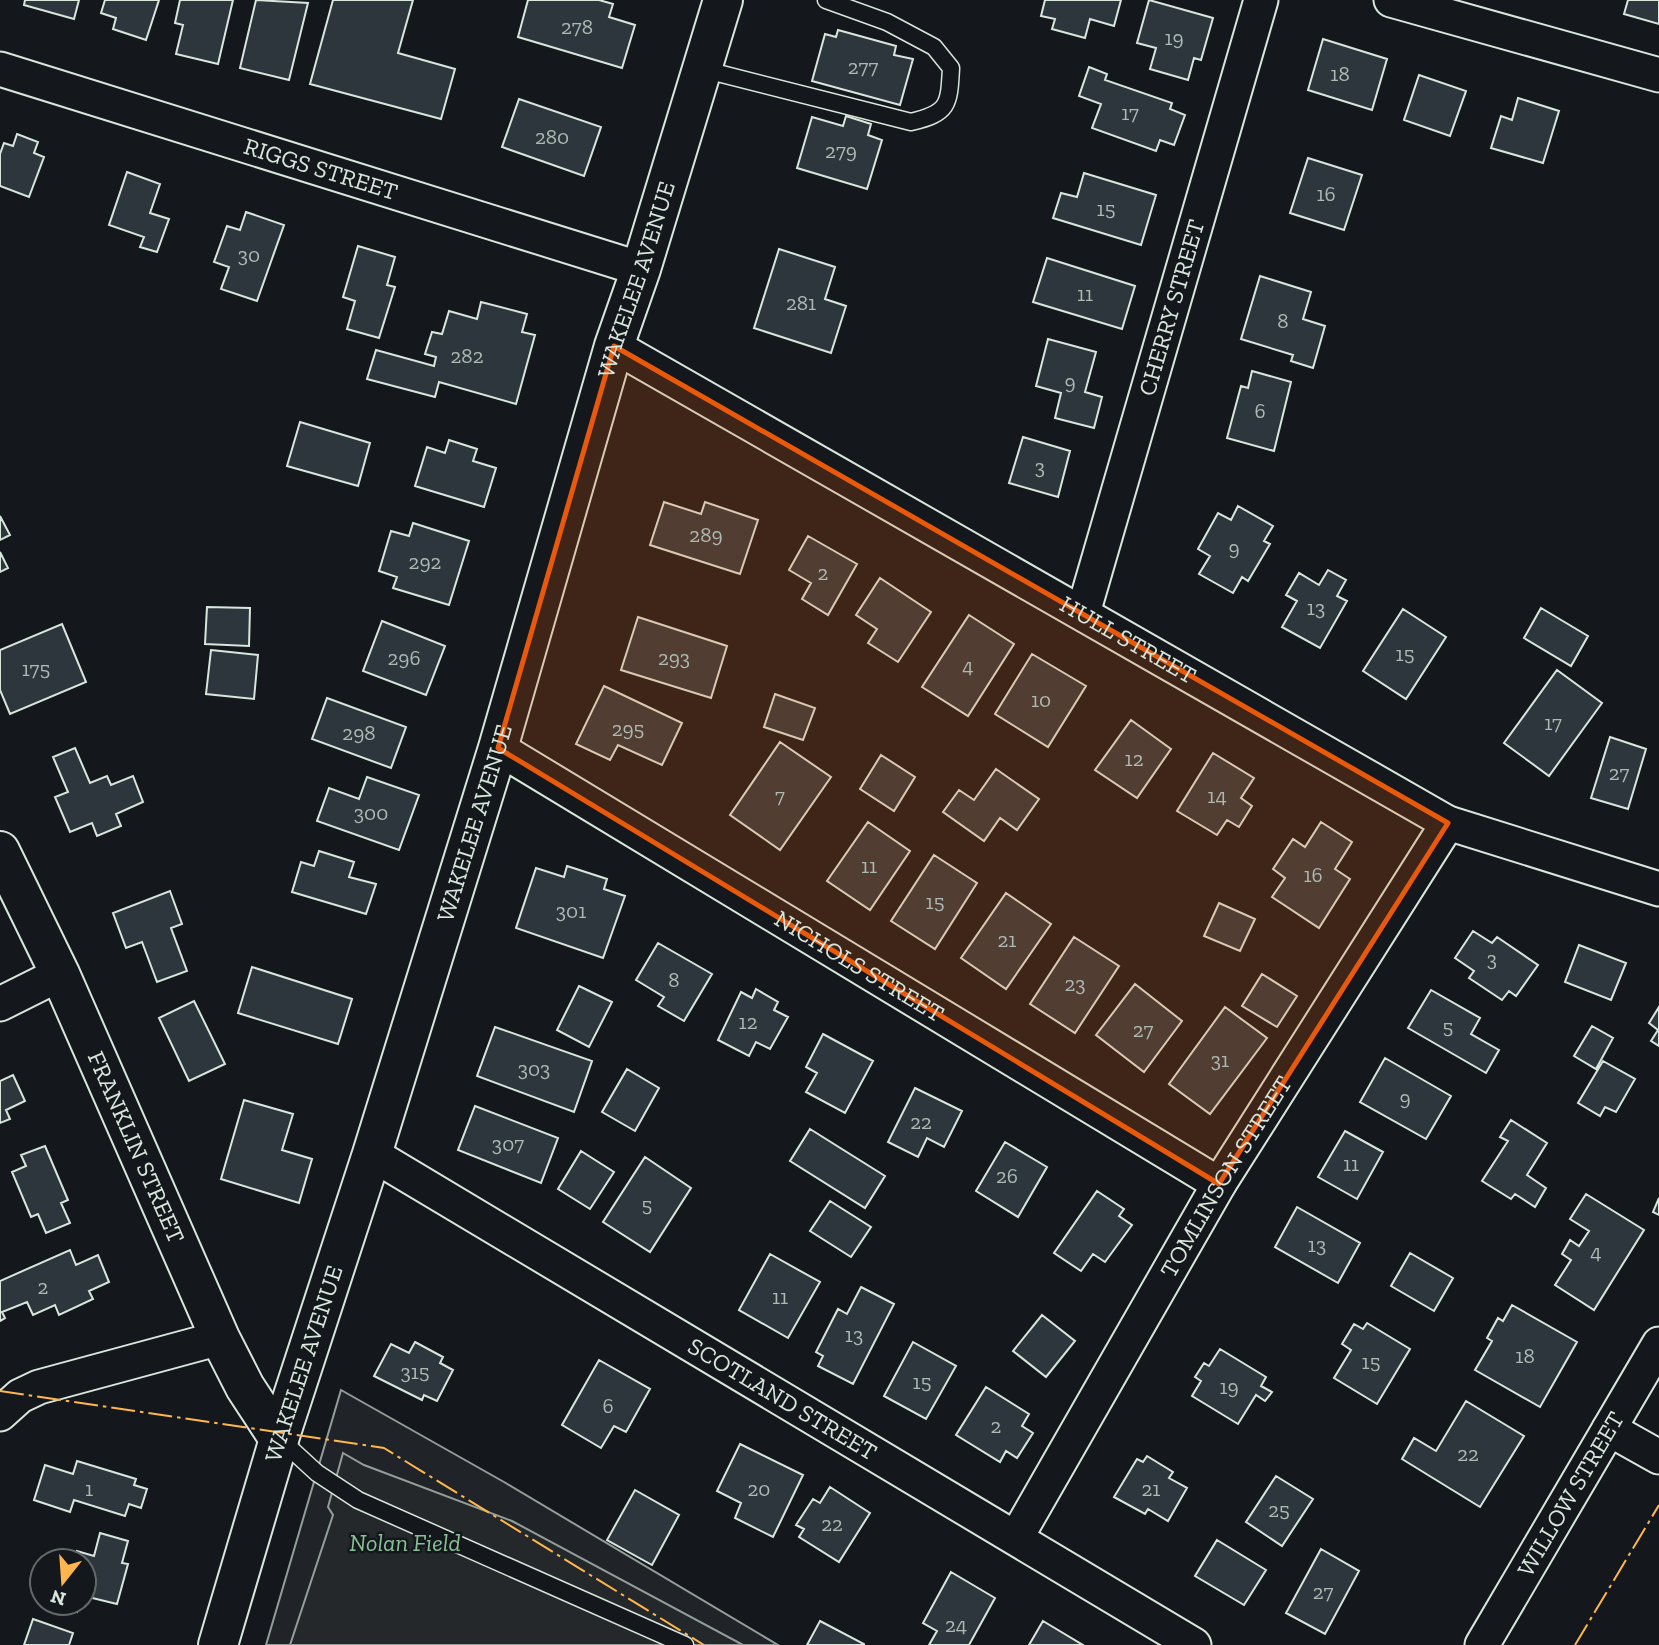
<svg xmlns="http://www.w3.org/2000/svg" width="1659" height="1645" font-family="'Zilla Slab',serif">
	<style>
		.green { fill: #202428; stroke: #939e99; stroke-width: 2 }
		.parking { fill: #24282b; stroke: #939e99; stroke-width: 2 }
		.building { fill: #2c363c; stroke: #d8e6dc; stroke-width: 2 }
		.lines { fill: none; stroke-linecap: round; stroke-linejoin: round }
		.service-casing { stroke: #d8e6dc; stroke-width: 19 }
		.minor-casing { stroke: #d8e6dc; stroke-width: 37 }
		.secondary-casing { stroke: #d8e6dc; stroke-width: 42 }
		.service { stroke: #14181c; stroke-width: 16 }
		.minor { stroke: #14181c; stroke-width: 33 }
		.secondary { stroke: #14181c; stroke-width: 38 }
		.power { stroke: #ffb74d; stroke-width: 2; stroke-dasharray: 24 5 3.5 5; stroke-linecap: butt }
		.marked { fill: #e8590c; fill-opacity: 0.2; stroke: #e8590c; stroke-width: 5; stroke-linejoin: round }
		.labels { text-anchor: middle; stroke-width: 5; stroke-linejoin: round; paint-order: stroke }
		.number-label { font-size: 21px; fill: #adbab4 }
		.street-label { font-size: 24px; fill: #d8e6dc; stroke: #14181c }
		.park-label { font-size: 24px; font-style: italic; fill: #8ac095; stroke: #14181c }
	</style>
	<rect width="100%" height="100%" fill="#14181c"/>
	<!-- green -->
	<path class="green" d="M341,1390L504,1482L778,1645H266Z"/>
	<!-- parking -->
	<path class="parking" d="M343,1453L364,1465L512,1521L743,1645H290L333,1515L328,1507Z"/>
	<!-- building -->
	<path class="building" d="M25,0H79L74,19L24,5Z
		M105,0H159L146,40L113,29L116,18L101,13Z
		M180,0H233L218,64L176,54L183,25L175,23Z
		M256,0L308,3L289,80L240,68Z
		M333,0H413L398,53L455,69L441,119L310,84Z
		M528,0H599L613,4L609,17L635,25L622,68L518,37Z
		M1045,0H1121L1114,26L1090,19L1085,38L1052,29L1055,19L1041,16Z
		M1149,0L1213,18L1201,60L1194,58L1188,80L1150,69L1156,48L1137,43Z
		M1628,0H1659V24L1624,14Z
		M838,30L896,46L894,55L913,59L900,105L812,81L825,34L836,37Z
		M1323,39L1387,59L1372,110L1308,90Z
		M1089,67L1107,74L1105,80L1172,103L1170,109L1185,115L1174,145L1160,140L1156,151L1092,128L1101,104L1079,96Z
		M1419,75L1466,91L1450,136L1404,120Z
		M1518,98L1559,111L1543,163L1491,148L1501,116L1512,120Z
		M519,99L601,127L584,176L502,147Z
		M846,116L871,124L868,135L882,140L867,189L797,168L812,117L843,126Z
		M17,134L38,142L34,153L44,157L29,197L0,186V154L4,143L13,146Z
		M1308,158L1362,175L1344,230L1290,213Z
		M127,172L160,184L150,213L169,219L157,252L140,247L144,237L109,225Z
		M1084,173L1156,195L1141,245L1053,218L1061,193L1077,197Z
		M246,212L284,225L257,301L221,289L229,267L214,262L227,226L240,230Z
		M358,246L395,257L387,285L395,287L379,338L347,329L355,301L343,297Z
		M779,249L835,267L825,299L846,306L831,353L754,328Z
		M1047,258L1135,286L1122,329L1033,302Z
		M1260,276L1311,292L1303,319L1325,326L1313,368L1291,361L1293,355L1241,339Z
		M481,302L527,314L522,332L535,335L516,404L439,382L435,397L367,379L376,350L434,366L436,357L425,354L432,332L442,334L449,311L477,319Z
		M1048,339L1096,352L1085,392L1102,397L1094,428L1055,418L1061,393L1036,386Z
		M1252,371L1291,382L1274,451L1227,438L1241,386L1248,388Z
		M300,422L370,443L358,486L287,466Z
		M1023,437L1070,451L1058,497L1009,483Z
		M449,440L477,449L473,461L496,468L484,507L415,486L427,447L445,453Z
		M664,502L701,514L705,502L758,520L740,574L650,545Z
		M1238,506L1273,526L1264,541L1270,544L1248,581L1242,577L1233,593L1199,574L1210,556L1198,549L1218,513L1231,520Z
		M0,516L10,535L0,540Z
		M413,523L469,541L449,605L393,588L397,577L379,571L391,531L409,536Z
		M808,536L857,564L828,615L802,599L811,583L789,570Z
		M0,552L8,568L0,572Z
		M1328,570L1346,580L1337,596L1347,601L1320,648L1282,627L1297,601L1286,595L1299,573L1319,585Z
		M880,578L931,612L898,662L868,643L877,629L856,615Z
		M207,607L250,608L249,646L205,644Z
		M1541,608L1588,636L1571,666L1524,638Z
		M1403,609L1446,637L1406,699L1363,671Z
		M969,615L1014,644L968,716L922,687Z
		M638,617L727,646L711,698L621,670Z
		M382,621L445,646L426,695L363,671Z
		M62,624L86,682L10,714L0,690V650Z
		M211,650L258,655L254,699L206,694Z
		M1032,654L1086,686L1048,747L995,714Z
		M1557,670L1602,703L1549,776L1504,743Z
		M604,686L682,723L662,765L618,745L610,760L576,744Z
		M775,694L815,708L803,740L764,727Z
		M327,698L406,727L391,768L312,739Z
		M1131,720L1171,749L1137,798L1095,770Z
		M1610,737L1646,749L1628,809L1591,798Z
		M780,742L831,777L780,850L730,815Z
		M75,748L90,783L107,776L111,785L133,776L143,802L116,814L121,826L97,836L92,823L70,832L55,797L68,792L53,757Z
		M1213,753L1254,778L1241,798L1252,806L1239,827L1227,820L1217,835L1177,811Z
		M881,755L915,777L894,811L860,789Z
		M996,769L1039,799L1017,830L1000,818L984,841L943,812L959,790L974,800Z
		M367,777L419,795L399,850L317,821L329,788L359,799Z
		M868,822L910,851L870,910L827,881Z
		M1321,822L1352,842L1335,869L1350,879L1319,928L1272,897L1285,878L1273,869L1293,839L1305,847Z
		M319,851L354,862L349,877L376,884L366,914L292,892L301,862L314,866Z
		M934,855L977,883L935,949L891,921Z
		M567,866L607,879L604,889L625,896L603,958L516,928L536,868L564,877Z
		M170,891L182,924L171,928L187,971L157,982L142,942L126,948L113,913Z
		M1006,893L1051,924L1006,989L961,958Z
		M1219,903L1255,919L1240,951L1204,936Z
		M1473,931L1492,943L1497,937L1538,965L1516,996L1509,991L1502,1000L1469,978L1474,971L1455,958Z
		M1074,937L1119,966L1075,1033L1030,1004Z
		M658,943L712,974L684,1021L658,1006L664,997L636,980Z
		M1579,945L1626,963L1611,1000L1565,982Z
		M252,967L352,999L338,1044L238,1013Z
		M1262,974L1297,996L1277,1027L1242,1006Z
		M1135,984L1182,1021L1144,1072L1096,1035Z
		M579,986L612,1002L589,1047L557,1030Z
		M756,989L778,1002L774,1010L788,1017L770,1049L756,1042L749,1056L718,1040L741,992L752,998Z
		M1431,990L1480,1018L1471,1034L1499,1050L1486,1073L1408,1028Z
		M194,1001L225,1064L189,1081L159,1018Z
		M1225,1007L1267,1038L1210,1114L1169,1084Z
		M1659,1007V1046L1651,1041L1658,1030L1649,1023Z
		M1592,1026L1613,1038L1596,1069L1574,1056Z
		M495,1027L592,1061L574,1112L477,1076Z
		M823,1034L873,1061L845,1113L806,1092L817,1073L806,1067Z
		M1385,1058L1451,1096L1426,1139L1360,1102Z
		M1603,1061L1635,1079L1616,1112L1605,1107L1600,1116L1578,1103Z
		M627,1069L659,1088L635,1131L602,1112Z
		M13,1075L25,1101L6,1110L10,1119L0,1123V1081Z
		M915,1088L962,1111L944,1147L927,1138L918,1157L888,1142Z
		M244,1100L293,1114L282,1150L312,1159L299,1203L221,1179Z
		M475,1106L558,1138L541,1183L458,1150Z
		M1511,1120L1547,1143L1527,1175L1546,1188L1535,1207L1515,1194L1511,1199L1482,1181L1508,1141L1500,1137Z
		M810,1129L885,1176L865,1208L790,1161Z
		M1345,1131L1383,1152L1357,1199L1318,1177Z
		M1005,1142L1047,1167L1018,1217L976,1191Z
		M45,1146L68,1200L61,1203L70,1223L46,1233L38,1214L31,1217L12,1172L26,1166L21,1155Z
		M581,1151L614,1172L590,1209L558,1189Z
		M645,1157L691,1188L650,1252L603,1222Z
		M1097,1191L1124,1209L1119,1216L1132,1225L1105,1262L1093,1254L1081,1271L1054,1253Z
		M1586,1194L1644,1230L1594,1310L1555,1285L1571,1260L1562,1254L1570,1240L1579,1246L1589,1231L1570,1219Z
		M1659,1198V1215L1653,1212Z
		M830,1201L871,1227L851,1257L810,1231Z
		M1297,1207L1360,1243L1338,1283L1275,1247Z
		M70,1250L76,1265L98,1255L109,1282L89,1291L93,1299L59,1315L55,1305L33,1315L27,1302L2,1312L5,1318L0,1321V1281Z
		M1410,1253L1453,1278L1434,1311L1391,1286Z
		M770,1254L820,1282L788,1338L739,1310Z
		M861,1287L894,1304L853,1384L818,1366L823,1356L816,1352L838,1309L847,1314Z
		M1512,1305L1577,1342L1540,1407L1475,1370L1492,1341L1487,1338L1498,1318L1503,1321Z
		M1042,1315L1075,1341L1046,1377L1013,1351Z
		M1367,1323L1410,1349L1377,1404L1334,1378L1351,1350L1342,1344L1354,1324L1363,1329Z
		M415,1342L443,1357L440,1363L453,1370L437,1401L424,1395L422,1400L374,1376L391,1344L409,1353Z
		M913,1342L956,1366L926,1419L884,1396Z
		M1220,1349L1266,1377L1261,1386L1272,1392L1265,1401L1256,1395L1238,1424L1192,1396L1201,1381L1195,1377L1204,1363L1209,1366Z
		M599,1360L650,1389L626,1432L614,1426L601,1448L562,1425Z
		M986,1387L1029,1414L1022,1426L1033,1433L1017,1458L1006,1451L1000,1462L956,1435Z
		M1466,1401L1524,1436L1480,1507L1402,1459L1414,1438L1436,1451Z
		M740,1444L803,1475L773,1537L735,1518L741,1503L717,1491Z
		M1147,1456L1173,1472L1169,1478L1187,1488L1168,1521L1148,1509L1145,1514L1114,1497L1137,1459L1143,1462Z
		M77,1461L136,1479L134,1485L147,1489L141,1508L129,1504L125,1516L74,1500L70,1512L34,1500L45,1465L73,1474Z
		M1276,1476L1313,1499L1282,1546L1246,1522Z
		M830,1487L870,1513L839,1562L799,1537L804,1529L796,1525L813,1499L820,1503Z
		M635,1490L679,1515L652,1565L607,1540Z
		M100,1533L128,1541L122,1563L128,1564L117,1604L84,1596V1561H75L77,1551L94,1556Z
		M1217,1540L1266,1570L1244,1605L1195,1576Z
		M1321,1549L1359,1571L1325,1634L1286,1613Z
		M951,1572L995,1598L969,1645H929L937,1631L923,1623Z
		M44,1603H80L77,1612Z
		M33,1619L73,1633L69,1645H24Z
		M820,1621L864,1644V1645H807Z
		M1043,1621L1083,1645H1029Z"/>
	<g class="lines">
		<defs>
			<path id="service" d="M702,69L911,122C949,113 949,105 951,68L934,47L887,22L826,0
				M281,1440L317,1473L358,1500L685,1645"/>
			<g id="minor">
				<path d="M1391,0L1659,75"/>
				<path id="s1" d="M0,69L641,269"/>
				<path id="s2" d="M614,346L1448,823L1659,889"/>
				<path id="s3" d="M1083,613L1261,0"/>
				<path id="s4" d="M498,748L1219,1184"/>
				<path d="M0,1004L60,974"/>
				<path id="s5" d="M372,1154L1194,1645"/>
				<path d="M0,1414L20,1396L39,1387L220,1338"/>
				<path d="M1609,1429L1659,1457"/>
				<path id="s6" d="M1016,1538L1219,1184L1448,823"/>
				<path id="s7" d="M1482,1645L1659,1344"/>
			</g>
			<g id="secondary">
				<path id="s8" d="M0,851L60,974L220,1338L245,1387L279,1439"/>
				<path id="s9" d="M218,1645L279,1439L372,1154L498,748L614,346L641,269L723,0"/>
			</g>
		</defs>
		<!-- service casing -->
		<use href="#service" class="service-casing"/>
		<!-- minor casing -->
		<use href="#minor" class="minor-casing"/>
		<!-- secondary casing -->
		<use href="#secondary" class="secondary-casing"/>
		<!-- service -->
		<use href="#service" class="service"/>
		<!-- minor -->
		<use href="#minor" class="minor"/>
		<!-- secondary -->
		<use href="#secondary" class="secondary"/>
		<!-- power -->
		<path class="power" d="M0,1391L384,1448L704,1645
			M1575,1645L1659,1505"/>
	</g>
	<!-- marked area -->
	<path class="marked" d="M614,346L1448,823L1219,1184L498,748Z"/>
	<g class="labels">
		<!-- number labels -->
		<g class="number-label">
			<text x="577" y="34">278</text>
			<text x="1174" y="45">19</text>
			<text x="863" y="74">277</text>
			<text x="1340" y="81">18</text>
			<text x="1130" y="120">17</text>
			<text x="552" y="144">280</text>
			<text x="841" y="158">279</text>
			<text x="1326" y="201">16</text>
			<text x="1106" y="216">15</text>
			<text x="249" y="262">30</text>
			<text x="1085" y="301">11</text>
			<text x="801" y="310">281</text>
			<text x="1283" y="328">8</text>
			<text x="467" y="363">282</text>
			<text x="1070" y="389">9</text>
			<text x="1260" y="418">6</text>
			<text x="1040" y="474">3</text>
			<text x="706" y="542">289</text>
			<text x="1234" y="555">9</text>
			<text x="425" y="569">292</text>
			<text x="823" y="580">2</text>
			<text x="1316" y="615">13</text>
			<text x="1405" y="661">15</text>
			<text x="404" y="665">296</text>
			<text x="674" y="665">293</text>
			<text x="968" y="673">4</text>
			<text x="36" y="676">175</text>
			<text x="1041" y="707">10</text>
			<text x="1553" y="730">17</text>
			<text x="628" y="736">295</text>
			<text x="359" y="740">298</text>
			<text x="1134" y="766">12</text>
			<text x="1619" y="780">27</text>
			<text x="780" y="803">7</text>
			<text x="1217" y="803">14</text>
			<text x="371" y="820">300</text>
			<text x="869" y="873">11</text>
			<text x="1313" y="882">16</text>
			<text x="935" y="909">15</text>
			<text x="571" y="918">301</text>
			<text x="1007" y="947">21</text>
			<text x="1492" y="966">3</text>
			<text x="674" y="987">8</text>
			<text x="1075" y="991">23</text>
			<text x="748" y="1029">12</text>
			<text x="1448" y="1034">5</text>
			<text x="1143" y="1037">27</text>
			<text x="1220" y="1067">31</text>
			<text x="534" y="1076">303</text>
			<text x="1405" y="1105">9</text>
			<text x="921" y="1129">22</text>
			<text x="508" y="1151">307</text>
			<text x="1351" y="1171">11</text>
			<text x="1007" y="1183">26</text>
			<text x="647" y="1212">5</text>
			<text x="1317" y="1252">13</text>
			<text x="1596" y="1259">4</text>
			<text x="43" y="1294">2</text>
			<text x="780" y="1304">11</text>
			<text x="854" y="1342">13</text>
			<text x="1525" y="1363">18</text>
			<text x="1371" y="1369">15</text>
			<text x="415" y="1379">315</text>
			<text x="922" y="1389">15</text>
			<text x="1229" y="1394">19</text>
			<text x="608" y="1413">6</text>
			<text x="996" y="1433">2</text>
			<text x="1468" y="1461">22</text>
			<text x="89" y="1496">1</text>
			<text x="759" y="1496">20</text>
			<text x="1151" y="1496">21</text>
			<text x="1279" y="1517">25</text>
			<text x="832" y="1531">22</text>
			<text x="1323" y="1599">27</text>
			<text x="956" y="1632">24</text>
		</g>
		<!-- street labels -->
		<g class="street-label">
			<text dy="8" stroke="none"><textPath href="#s1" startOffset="336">RIGGS STREET</textPath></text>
			<text dy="8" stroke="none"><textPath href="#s9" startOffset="1428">WAKELEE AVENUE</textPath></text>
			<text dy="8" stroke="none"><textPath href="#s3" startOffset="318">CHERRY STREET</textPath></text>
			<text dy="8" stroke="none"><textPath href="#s2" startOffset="592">HULL STREET</textPath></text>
			<text dy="8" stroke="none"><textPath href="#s9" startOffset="861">WAKELEE AVENUE</textPath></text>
			<text dy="8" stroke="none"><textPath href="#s4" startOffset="422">NICHOLS STREET</textPath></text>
			<text dy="8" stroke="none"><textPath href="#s8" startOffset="326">FRANKLIN STREET</textPath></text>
			<text dy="8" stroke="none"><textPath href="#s6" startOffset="418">TOMLINSON STREET</textPath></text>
			<text dy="8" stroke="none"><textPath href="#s9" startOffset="294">WAKELEE AVENUE</textPath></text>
			<text dy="8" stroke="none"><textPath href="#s5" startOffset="478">SCOTLAND STREET</textPath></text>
			<text dy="8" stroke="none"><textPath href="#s7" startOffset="175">WILLOW STREET</textPath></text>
		</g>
		<!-- park labels -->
		<g class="park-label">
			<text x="405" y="1551">Nolan Field</text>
		</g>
	</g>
	<!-- north arrow -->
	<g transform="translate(63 1582) rotate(197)"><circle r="33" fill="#14181c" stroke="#626a69" stroke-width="2"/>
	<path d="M0-5L12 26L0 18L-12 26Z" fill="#ffb74d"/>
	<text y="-10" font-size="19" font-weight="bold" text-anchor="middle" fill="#d8e6dc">N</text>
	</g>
</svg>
